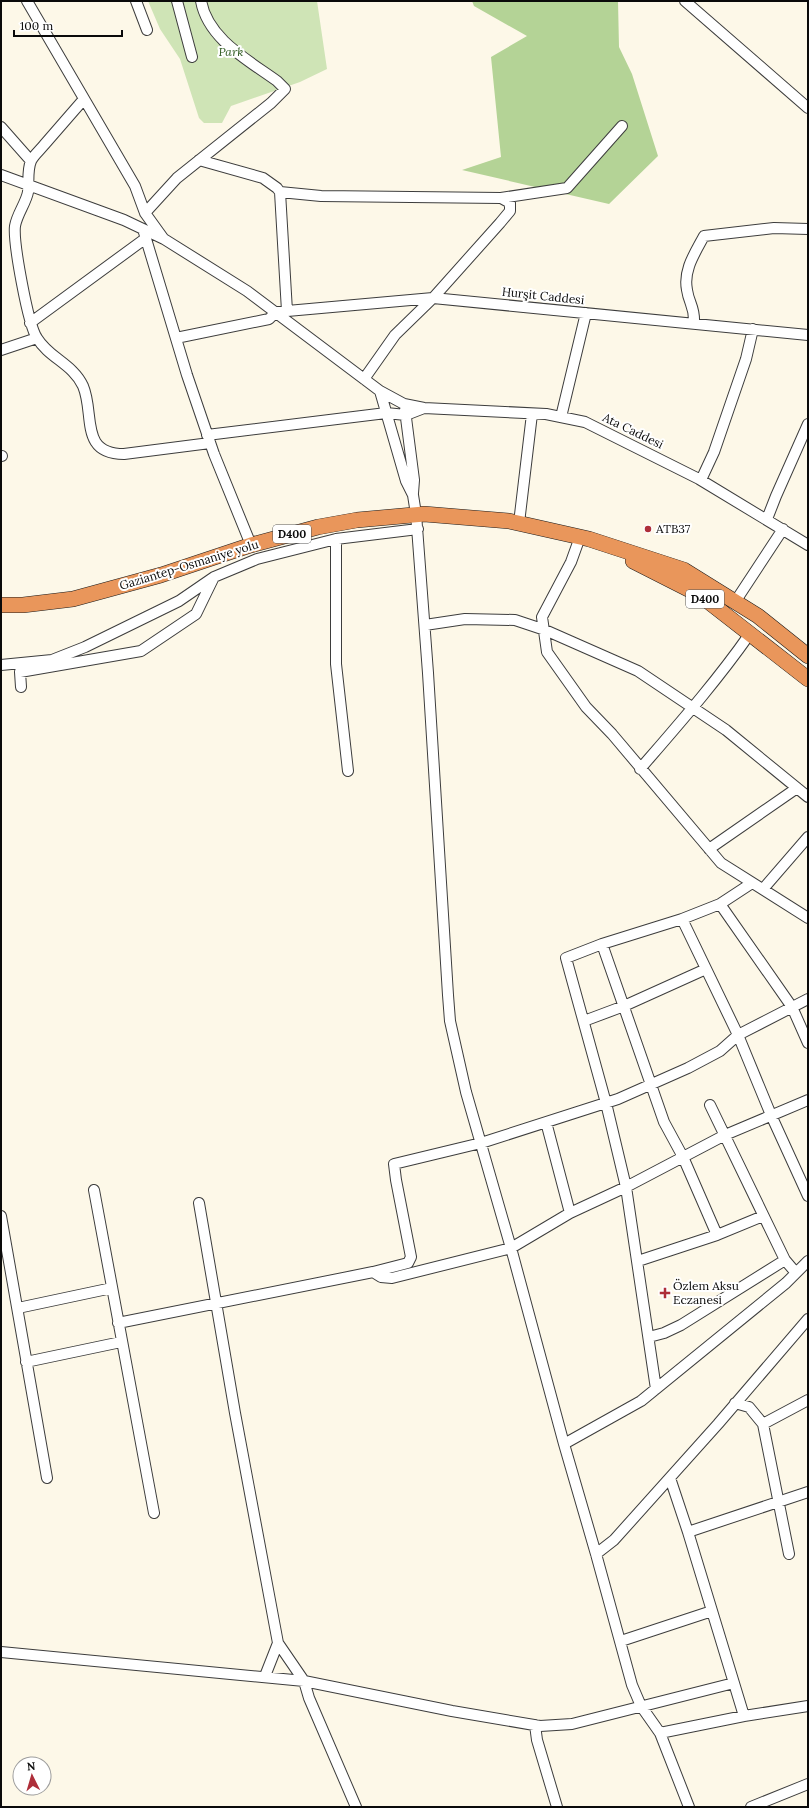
<svg xmlns="http://www.w3.org/2000/svg" width="809" height="1808" font-family="Lora,serif">
	<style>
		.green { fill: #cfe4b6 }
		.forest { fill: #b4d396 }
		.lines { fill: none; stroke-linecap: round; stroke-linejoin: round }
		.minor-casing { stroke: #3d3d3d; stroke-width: 12 }
		.highway-casing { stroke: #1b1b1b; stroke-width: 16 }
		.minor { stroke: #fff; stroke-width: 10 }
		.highway { stroke: #e9965b; stroke-width: 15 }
		.poi-dot { fill: #ae2e39; stroke: #fff; stroke-width: 1.5 }
		.labels { text-anchor: middle; stroke-width: 4; stroke-linejoin: round; paint-order: stroke }
		.shield { fill: #fff; stroke: #545454; stroke-width: 1 }
		.shield-label { font-size: 11px; font-weight: bold; fill: #0a0a0a }
		.park-label { font-size: 12px; font-style: italic; fill: #2f5b20; stroke: #fff }
		.street-label { font-size: 12px; fill: #0a0a0a; stroke: #fff }
		.poi-label { font-size: 12px; fill: #0a0a0a; stroke: #fff; text-anchor: start }
	</style>
	<rect width="100%" height="100%" fill="#fdf8e8"/>
	<!-- green -->
	<path class="green" d="M148,1H317L327,69L300,82L231,106L222,123H204L199,118L180,59L160,29Z"/>
	<!-- forest -->
	<path class="forest" d="M472,1H618L619,47L632,74L658,156L609,204L462,170L501,157L491,57L527,36L474,6Z"/>
	<g class="lines">
		<defs>
			<path id="minor" d="M27,1L135,186L145,213L163,238
				M136,1L147,30
				M177,1L192,57
				M685,1L808,108
				M84,99C71,114 57,130 44,145C40,150 33,156 31,161C27,170 29,182 28,192C26,203 17,214 15,226C13,242 28,325 37,338C49,358 73,364 83,386C95,414 79,454 124,454L210,443
				M1,127L31,161
				M199,160L263,178L277,188L280,192L287,311
				M1,175L124,220L164,239L247,291L380,391L404,404L424,408L546,414L585,422L699,479L808,545
				M280,192L321,196L501,198L510,203V211L500,223L433,298L395,335L364,379
				M501,198L567,188L622,126
				M145,213L177,178L271,103L285,89L277,81C248,60 208,39 201,1
				M143,229L187,375L214,454L251,545
				M30,323L146,238
				M694,323C695,307 689,304 687,290C683,270 695,253 704,236L774,228L808,229
				M176,338L269,319L276,312L433,298L808,335
				M1,350L37,338
				M380,391L406,481L413,495L416,514L428,673L448,995L450,1021L466,1092L511,1248L564,1444L596,1554L632,1685L641,1706L660,1733L689,1807
				M405,410L414,480L413,493
				M561,417L586,313
				M207,435L386,413L406,415L424,408
				M1,456H2
				M701,480L714,452L746,359L753,329
				M767,519L776,496L808,424
				M519,523L532,414
				M580,537L571,562L542,617L547,652L586,707L612,734L721,863L808,918
				M336,539L418,529
				M735,602L783,529
				M425,625L465,619L515,620L545,630L638,671L726,730L808,797
				M1,665L52,660L85,647L179,601L214,577L257,559L336,539V664L348,771
				M21,687L20,672L141,651L196,614L214,577
				M640,769C678,725 716,682 749,635
				M709,849L797,788
				M763,889L808,837
				M720,904L792,1007L808,1043
				M682,919L720,904L752,883
				M602,944L664,1122L683,1157L717,1235L638,1261
				M584,1021L624,1006L706,969
				M710,1105L785,1260L796,1273
				M546,1122L570,1213
				M94,1190L154,1513
				M199,1203L235,1413L278,1643L304,1681L309,1698L356,1807
				M1,1216L47,1478
				M717,1235L763,1216
				M373,1272L381,1277L392,1278L511,1248L570,1213L626,1187L725,1135L808,1100
				M18,1308L112,1288
				M118,1323L373,1272L408,1263L411,1257L396,1180L394,1164L481,1143L618,1099L688,1068L720,1051L738,1035L808,999
				M649,1337L664,1333L681,1325L785,1260
				M26,1362L121,1342
				M656,1389L626,1187L606,1103L566,958L602,944L682,919L738,1035L771,1115L808,1196
				M735,1403L749,1407L763,1424L789,1554
				M763,1424L808,1400
				M564,1444L641,1401L786,1283L808,1261
				M670,1478L688,1532L744,1716
				M688,1532L808,1492
				M596,1554L614,1540L718,1424L808,1319
				M621,1641L712,1611
				M1,1652L304,1681L452,1711L540,1726L572,1724L734,1683
				M265,1676L278,1643
				M535,1725L537,1740L557,1807
				M660,1733L744,1716L808,1706
				M751,1807L808,1784"/>
			<path id="highway" d="M633,561L700,595L808,679
				M1,605H23L73,599L161,575L251,545L318,527L357,520L424,514L509,521L589,539L684,570L758,616L808,656"/>
		</defs>
		<!-- minor casing -->
		<use href="#minor" class="minor-casing"/>
		<!-- highway casing -->
		<use href="#highway" class="highway-casing"/>
		<!-- minor -->
		<use href="#minor" class="minor"/>
		<!-- highway -->
		<use href="#highway" class="highway"/>
	</g>
	<!-- markers -->
	<g class="poi-dot">
		<circle cx="648" cy="529" r="4"/>
		<path d="M663 1287h4v4h4v4h-4v4h-4v-4h-4v-4h4z"/>
	</g>
	<g class="labels">
		<!-- shield labels -->
		<g class="shield">
			<rect x="273" y="525" width="38" height="18" rx="3"/>
			<rect x="686" y="590" width="38" height="18" rx="3"/>
		</g>
		<g class="shield-label">
			<text x="292" y="538">D400</text>
			<text x="705" y="603">D400</text>
		</g>
		<!-- park labels -->
		<g class="park-label">
			<text x="231" y="56">Park</text>
		</g>
		<!-- street labels -->
		<g class="street-label">
			<text transform="translate(543 296) rotate(6)" y="4">Hurşit Caddesi</text>
			<text transform="translate(633 431) rotate(26)" y="4">Ata Caddesi</text>
			<text transform="translate(189 565) rotate(-17)" y="4">Gaziantep-Osmaniye yolu</text>
		</g>
		<!-- poi labels -->
		<g class="poi-label">
			<text x="656" y="533">ATB37</text>
			<text x="673" y="1290">Özlem Aksu<tspan x="673" dy="14">Eczanesi</tspan></text>
		</g>
	</g>
	<!-- border -->
	<rect width="809" height="1808" fill="none" stroke="#0a0a0a" stroke-width="4"/>
	<!-- north arrow -->
	<g transform="translate(32 1776) rotate(355)"><circle r="19" fill="#ffffff" stroke="#9d9d9d"/>
	<path d="M0-3L7 15L0 10L-7 15Z" fill="#ae2e39"/>
	<text y="-6" font-size="11" font-weight="bold" text-anchor="middle" fill="#0a0a0a">N</text>
	</g>
	<!-- scale -->
	<path d="M14 30v6h108v-6" fill="none" stroke="#0a0a0a" stroke-width="2"/>
	<text x="20" y="30" font-size="12" fill="#0a0a0a" stroke="#ffffff" stroke-width="3" paint-order="stroke">100 m</text>
</svg>
